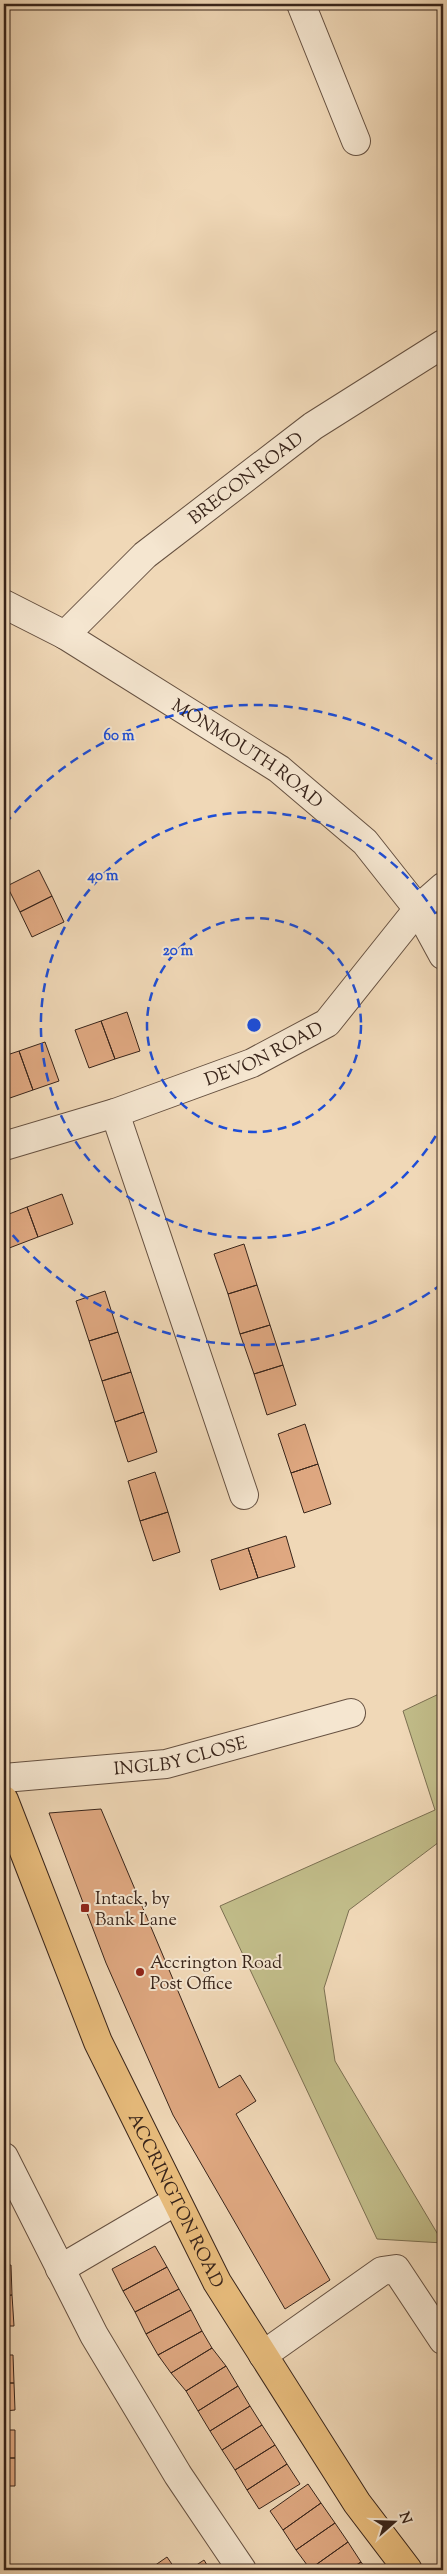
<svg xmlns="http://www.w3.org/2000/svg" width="447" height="2574" font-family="'Sorts Mill Goudy',serif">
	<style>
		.green { fill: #c1bc89; stroke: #7c7052 }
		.building { fill: #dfa881; stroke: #38241a }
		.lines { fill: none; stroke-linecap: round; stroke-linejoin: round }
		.minor-casing { stroke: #665141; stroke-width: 30 }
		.major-casing { stroke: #38241a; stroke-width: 30 }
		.minor { stroke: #f5e6d0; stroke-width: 28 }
		.major { stroke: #e8bc7c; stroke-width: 28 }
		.ring { fill: none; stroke: #1d4ed8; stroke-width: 2.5; stroke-dasharray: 9 6 }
		.poi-dot { fill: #8f2418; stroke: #f5e6d0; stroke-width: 2 }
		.labels { text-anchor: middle; stroke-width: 4; stroke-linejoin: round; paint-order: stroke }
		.street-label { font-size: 18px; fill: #38241a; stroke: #f5e6d0 }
		.poi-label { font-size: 18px; fill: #38241a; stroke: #f5e6d0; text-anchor: start }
		.centre { fill: #1d4ed8; stroke: #f5e6d0; stroke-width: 2.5 }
		.ring-label { font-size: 15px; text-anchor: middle; font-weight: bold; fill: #1d4ed8; stroke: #f5e6d0; stroke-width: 4; stroke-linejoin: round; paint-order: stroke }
	</style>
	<rect width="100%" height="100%" fill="#f0d8b7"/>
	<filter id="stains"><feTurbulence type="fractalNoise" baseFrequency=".004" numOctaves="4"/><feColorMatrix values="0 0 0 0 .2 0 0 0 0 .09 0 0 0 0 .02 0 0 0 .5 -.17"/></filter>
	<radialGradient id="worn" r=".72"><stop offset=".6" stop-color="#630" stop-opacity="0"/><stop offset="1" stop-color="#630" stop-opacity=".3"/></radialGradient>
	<!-- green -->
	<path class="green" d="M443,1692V1839L349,1910L324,1988L335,2061L443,2243L377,2239L220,1906L435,1810L403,1711Z"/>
	<!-- building -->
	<path class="building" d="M39,870L52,896L20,912L7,886Z
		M52,896L64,922L32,937L20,912Z
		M127,1012L140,1051L115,1059L101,1021Z
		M101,1021L115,1059L89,1068L75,1030Z
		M45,1042L59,1081L33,1090L19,1051Z
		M19,1051L33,1090L7,1099L4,1089V1056Z
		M62,1194L73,1224L38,1237L27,1207Z
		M27,1207L38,1237L4,1250V1216Z
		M244,1244L257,1285L228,1294L214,1254Z
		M257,1285L270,1325L240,1334L228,1294Z
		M105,1291L118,1332L89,1341L76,1301Z
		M270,1325L283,1365L254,1374L240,1334Z
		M118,1332L131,1372L102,1381L89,1341Z
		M283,1365L296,1405L267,1415L254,1374Z
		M131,1372L144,1412L115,1422L102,1381Z
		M144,1412L157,1452L128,1462L115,1422Z
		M305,1424L318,1464L291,1473L278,1434Z
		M318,1464L331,1504L304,1513L291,1473Z
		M155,1472L168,1512L140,1521L128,1481Z
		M168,1512L180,1552L153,1561L140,1521Z
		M286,1536L295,1567L258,1578L248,1548Z
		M248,1548L258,1578L220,1590L211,1560Z
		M101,1809L219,2088L240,2075L256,2101L236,2114L330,2280L285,2309L173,2115L106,1963L49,1813Z
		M155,2246L167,2267L123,2291L112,2269Z
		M11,2265L12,2295L4,2296V2266Z
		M167,2267L179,2289L135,2312L123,2291Z
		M179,2289L191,2310L146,2334L135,2312Z
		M12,2295L14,2326H4V2296Z
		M191,2310L202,2331L158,2355L146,2334Z
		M202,2331L212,2348L171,2373L158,2355Z
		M212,2348L226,2366L186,2391L171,2373Z
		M4,2355H13L14,2383H4Z
		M226,2366L238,2386L198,2411L186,2391Z
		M4,2383H14L15,2410L4,2411Z
		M238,2386L250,2406L210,2431L198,2411Z
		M250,2406L262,2425L222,2450L210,2431Z
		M262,2425L275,2445L235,2470L222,2450Z
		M4,2430H15V2458H4Z
		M275,2445L287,2464L247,2490L235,2470Z
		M4,2458H15V2486H4Z
		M287,2464L300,2484L259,2509L247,2490Z
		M308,2484L321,2503L283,2530L270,2511Z
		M321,2503L335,2523L296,2550L283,2530Z
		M4,2519H9L8,2557L4,2556Z
		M335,2523L348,2542L310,2569L296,2550Z
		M348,2542L361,2562L349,2570H311L310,2569Z
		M167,2557L176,2570H157L154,2566Z
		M204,2560L210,2570H189Z
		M361,2562L367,2570H349Z"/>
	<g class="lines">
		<defs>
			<g id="minor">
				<path d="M301,4L356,141"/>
				<path id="s1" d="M4,604L65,635L279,769L365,842L418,909L443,955"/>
				<path id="s2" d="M65,635L145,555L313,426L443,344"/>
				<path d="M115,1113L244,1495"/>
				<path id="s3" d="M4,1146L115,1113L252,1063L327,1023L418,909L443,887"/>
				<path id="s4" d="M4,1778L166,1764L351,1713"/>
				<path d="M4,2157L94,2335L178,2475L242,2570"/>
				<path d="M60,2269L176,2201"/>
				<path d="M263,2355L382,2271L396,2269L443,2340"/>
			</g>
			<g id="major">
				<path id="s5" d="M4,1800L98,2042L217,2282L357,2503L408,2570"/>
			</g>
		</defs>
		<!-- minor casing -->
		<use href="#minor" class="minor-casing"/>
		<!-- major casing -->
		<use href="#major" class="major-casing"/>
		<!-- minor -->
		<use href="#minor" class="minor"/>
		<!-- major -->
		<use href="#major" class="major"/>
	</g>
	<!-- distance rings -->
	<g class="ring">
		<circle cx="254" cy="1025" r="107"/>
		<path d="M443 1123A213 213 0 1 1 443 927"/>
		<path d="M442 1284A320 320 0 0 1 5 1226M5 824A320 320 0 0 1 442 766"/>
	</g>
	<!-- markers -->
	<g class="poi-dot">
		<rect x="80" y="1903" width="10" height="10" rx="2.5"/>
		<circle cx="140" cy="1972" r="5"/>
	</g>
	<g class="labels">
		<!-- street labels -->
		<g class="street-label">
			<text dy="6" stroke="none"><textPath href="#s2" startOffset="240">BRECON ROAD</textPath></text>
			<text dy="6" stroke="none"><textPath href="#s1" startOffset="286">MONMOUTH ROAD</textPath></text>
			<text dy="6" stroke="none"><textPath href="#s3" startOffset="276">DEVON ROAD</textPath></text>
			<text dy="6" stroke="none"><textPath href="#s4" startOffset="178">INGLBY CLOSE</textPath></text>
			<text dy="6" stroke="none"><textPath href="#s5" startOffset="436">ACCRINGTON ROAD</textPath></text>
		</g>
		<!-- poi labels -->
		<g class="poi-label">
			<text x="95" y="1904">Intack, by<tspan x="95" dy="21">Bank Lane</tspan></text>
			<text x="150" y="1968">Accrington Road<tspan x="150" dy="21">Post Office</tspan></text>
		</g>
	</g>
	<circle cx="254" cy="1025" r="8" class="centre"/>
	<g class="ring-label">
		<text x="119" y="740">60 m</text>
		<text x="103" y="880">40 m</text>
		<text x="178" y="955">20 m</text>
	</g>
	<!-- margin -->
	<rect width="447" height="2574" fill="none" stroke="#f0d8b7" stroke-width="20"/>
	<rect x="5" y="5" width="437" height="2564" fill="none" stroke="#38241a" stroke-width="2.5"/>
	<rect x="10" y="10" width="427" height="2554" fill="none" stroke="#38241a"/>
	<!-- north arrow -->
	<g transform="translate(394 2522) rotate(70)" stroke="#f5e6d0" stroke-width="4" paint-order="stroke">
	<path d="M0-4L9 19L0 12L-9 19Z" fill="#38241a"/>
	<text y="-8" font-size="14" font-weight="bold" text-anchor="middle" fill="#38241a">N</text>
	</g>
	<rect width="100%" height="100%" filter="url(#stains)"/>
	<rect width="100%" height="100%" fill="url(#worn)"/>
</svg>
